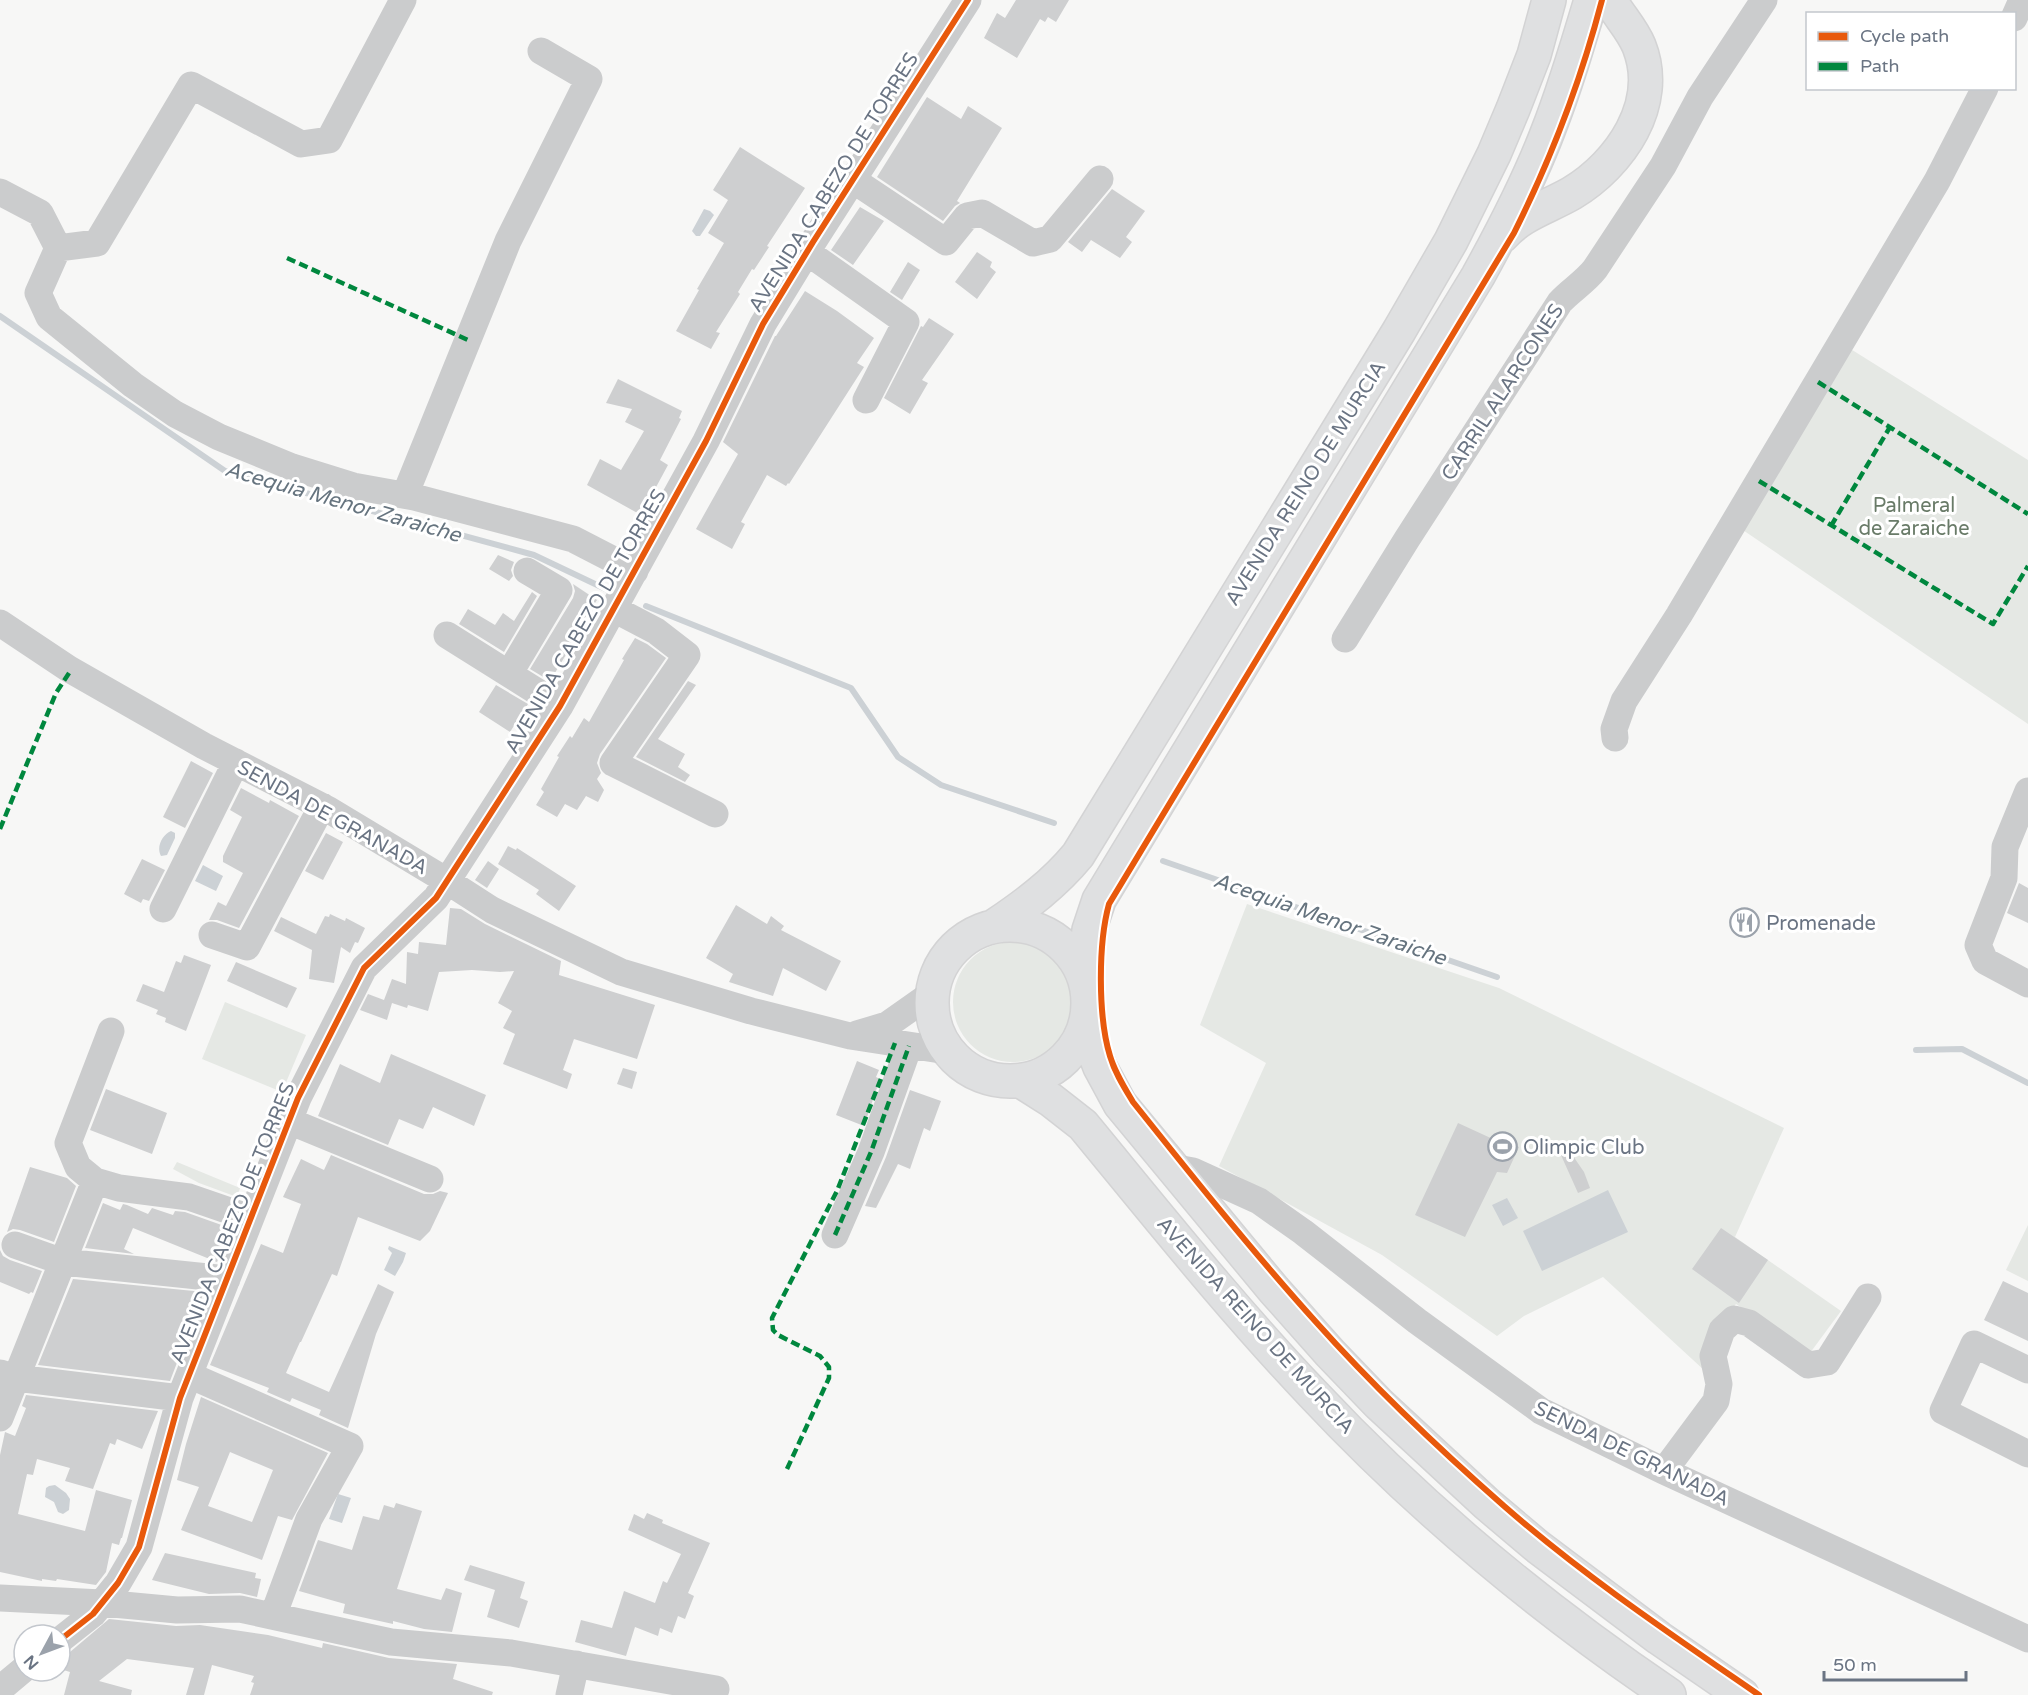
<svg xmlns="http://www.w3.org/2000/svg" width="2028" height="1695" font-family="'Varela Round',sans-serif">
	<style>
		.green { fill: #e5e8e4 }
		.water { fill: #ccd1d5 }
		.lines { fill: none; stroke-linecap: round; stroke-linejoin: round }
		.stream { stroke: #ccd1d5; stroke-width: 6 }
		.building { fill: #cecfd0; fill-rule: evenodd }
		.major-casing { stroke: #d3d3d4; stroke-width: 36 }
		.minor { stroke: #cbcccd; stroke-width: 27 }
		.major { stroke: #dfe0e1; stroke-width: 33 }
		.quiet { stroke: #00873e; stroke-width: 4.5; stroke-dasharray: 9 4.5; stroke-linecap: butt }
		.cycleway-casing { stroke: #fff; stroke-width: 10 }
		.cycleway { stroke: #e8590c; stroke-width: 6 }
		.labels { text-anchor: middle; stroke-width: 6; stroke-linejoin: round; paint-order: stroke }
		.street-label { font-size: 20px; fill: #6a7483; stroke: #fff }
		.park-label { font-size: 20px; fill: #697b68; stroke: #fff }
		.poi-label { font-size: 20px; fill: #6a7483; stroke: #fff; text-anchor: start }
		.water-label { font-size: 21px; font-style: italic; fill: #66747f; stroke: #fff }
	</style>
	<rect width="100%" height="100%" fill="#f7f7f6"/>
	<!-- green -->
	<path class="green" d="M1841,343L2028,460V724L1734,524Z
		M1247,904L1499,988L1784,1128L1735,1237L1841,1311L1810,1353L1736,1304L1706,1344L1705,1371L1603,1277L1524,1316L1497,1336L1382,1255L1219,1166L1266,1063L1200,1025Z
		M953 1002a60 60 0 1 1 120 0a60 60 0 1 1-120 0Z
		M225,1002L306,1035L282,1092L202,1059Z
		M177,1162L240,1188L237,1197L199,1183L173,1169Z
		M2028,1225V1281L2006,1270Z"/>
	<!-- water -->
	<path class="water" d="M704,209L710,211L714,215L700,236H696L692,231Z
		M171,831L175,833V838L167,855L161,856C156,847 162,835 171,831Z
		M203,865L223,876L216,891L195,881Z
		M1608,1190L1628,1232L1542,1271L1523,1231Z
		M1507,1198L1518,1218L1503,1226L1492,1205Z
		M389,1246L406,1253L403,1262L395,1276L384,1270L392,1253L388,1249Z
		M55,1485L66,1493L70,1499L69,1510L63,1514L58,1512L54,1502L45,1497L46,1488L49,1486Z
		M338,1494L351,1498L342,1523L329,1519Z"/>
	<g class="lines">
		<!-- stream -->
		<path class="stream" d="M0,316L225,471L534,555L614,593
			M646,606L851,688L898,757L941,785L1054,823
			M1163,861L1497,977
			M1916,1050L1962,1049L2028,1083"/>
	</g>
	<!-- building -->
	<path class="building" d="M1016,0H1069L1056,22L1048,17L1045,22L1040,19L1017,58L984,38L997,13L1005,18Z
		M927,97L961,119L968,106L1002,128L957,201L960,203L955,206L943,221L877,177Z
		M740,147L805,188L767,246L769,247L754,270L752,269L738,292L740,294L716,332L720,333L711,349L676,331L699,290L697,289L724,243L708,233L728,200L713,190Z
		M1112,189L1145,211L1126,237L1132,242L1120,258L1091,240L1082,252L1068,242Z
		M860,207L884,221L853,265L831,250Z
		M977,252L992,262L990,267L996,272L977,299L955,282Z
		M908,262L920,270L902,300L890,292Z
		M805,291L837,311L874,338L857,363L864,367L789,484L788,483L786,486L767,475L741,522L745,524L732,549L696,529L738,454L723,442L775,336H776Z
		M929,318L954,334L922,380L928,383L910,414L884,398L921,326L923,327Z
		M618,379L682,411L679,418L681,419L660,460L668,465L641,515L587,485L600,459L621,470L644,431L625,422L632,409L606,403Z
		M498,555L514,562L511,570L513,576L509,581L489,569Z
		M573,584L597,600L578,628L581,630L550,681L530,669L573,598L575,591Z
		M532,592L537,596L504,652L459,624L468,609L495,625L503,613L514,621Z
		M635,638L647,644L666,658L600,754L597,763L601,773L597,779L604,790L598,802L586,796L577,810L565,804L557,817L536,805L544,792L541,789L559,757L557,756L570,736L572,738L584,718L589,722L624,660L622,659Z
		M688,681L696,685L658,739L685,754L678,767L690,775L685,782L636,757Z
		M496,685L528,704L510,732L479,712Z
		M191,761L213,773L185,828L163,817Z
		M241,788L269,803L270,800L299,816L239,928L217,920H209L218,902L226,906L243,873L223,862V856L242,817L230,810Z
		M326,833L343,842L323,880L305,871Z
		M508,846L516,850L517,848L576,886L559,911L536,894L539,890L498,864Z
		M142,859L165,870L149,901L143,899L141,903L124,894Z
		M488,861L499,869L487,888L475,880Z
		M2019,883L2028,888V923L2007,913Z
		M736,905L767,924L771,916L784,926L781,930L841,961L826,991L783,968L773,996L729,982L733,974L706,958Z
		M450,908L461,909L485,924L561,961L559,975L655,1005L637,1059L574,1039L563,1070L572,1074L567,1089L503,1064L515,1034L503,1028L512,1011L498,1003L514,971L500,972L472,970L439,972L428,1011L408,1005L407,1008L392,1003L387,1020L360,1010L368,994L384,1000L392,979L406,984L407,952L418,954L419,942L446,945Z
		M330,914L345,921L346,918L365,928L358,943L355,942L350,953L341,947L334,983L309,979L312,950L274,931L281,917L316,934L325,916L329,917Z
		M184,955L211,965L186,1031L165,1022L166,1018L156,1014L158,1010L136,1001L143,984L164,992L176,961L181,963Z
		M236,962L297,988L287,1008L227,981Z
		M391,1054L486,1095L474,1126L433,1107L423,1129L399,1119L388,1145L318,1116L340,1064L380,1083Z
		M857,1061L879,1070L876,1077L880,1079L864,1126L836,1115Z
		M623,1068L637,1072L632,1089L617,1084Z
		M106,1089L167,1113L152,1154L90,1130Z
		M910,1090L941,1101L930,1131L924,1128L910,1169L898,1164L876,1208L865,1206L886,1157Z
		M1458,1123L1495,1140L1497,1136L1519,1147L1507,1173L1497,1172L1465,1237L1415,1215Z
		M1562,1140L1584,1172L1590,1188L1578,1193L1556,1144Z
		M331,1155L424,1194H433L440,1191L448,1193L430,1231L420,1241L358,1217L337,1276L332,1274L301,1342H300L286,1373L329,1392L378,1284L394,1292L376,1334L348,1428L319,1415L321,1410L292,1398L290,1402L267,1392L269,1388L210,1365L261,1244L283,1253L301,1204L283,1197L301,1159L324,1170Z
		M30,1167L67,1178L76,1186L54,1242L20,1230L13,1229L7,1232Z
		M103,1203L120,1210L123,1204L127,1205L148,1214L152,1208L173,1215L175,1211L185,1212L230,1228L217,1262L133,1228L124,1249L134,1254L85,1248Z
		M1721,1228L1768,1260L1739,1303L1692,1269Z
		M0,1250L3,1256L10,1260L42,1271L33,1293L31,1292L29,1294L0,1282Z
		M73,1279L204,1292L170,1381L38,1365Z
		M2003,1281L2028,1293V1341L1984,1320Z
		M26,1395L158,1411L142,1449L117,1439L115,1445L110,1443L93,1489L65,1481L70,1468L37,1459L33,1475L27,1474L18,1514L85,1531L96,1490L132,1500L122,1538H121L119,1545L112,1543L106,1572L96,1585L57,1579L56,1581L42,1579V1581L0,1572V1455L5,1432L15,1436L26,1408L22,1406Z
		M201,1397L328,1453L292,1520L278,1516L262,1560L181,1530L199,1487L177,1480L186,1444ZM230,1452L273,1470L252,1522L208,1506Z
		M396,1503L422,1511L397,1589L441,1600L446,1588L462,1593L452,1632L424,1629L393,1621V1624L343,1613L345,1604L299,1591L318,1540L352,1550L363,1516L379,1520L384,1505L394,1508Z
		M647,1513L663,1520L662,1523L710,1543L688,1593L694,1596L685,1619L678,1616L672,1633L660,1628L658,1636L635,1627L626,1656L575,1642L581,1620L612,1628L624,1591L655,1603L663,1581L667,1583L681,1554L628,1530L634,1514L644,1519Z
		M165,1553L256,1573L255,1578L261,1579L257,1597L240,1593L209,1594L152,1580Z
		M470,1565L525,1582L520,1598L528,1601L519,1628L487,1617L495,1590L464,1580Z
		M109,1619L176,1626L200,1625L268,1635L322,1648L323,1643L389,1658L457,1664L453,1679L493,1692L492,1695H250L254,1683L251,1682L254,1676L212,1665L204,1695H186L194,1668L127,1659L99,1681L132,1690L131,1695H64L70,1672L60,1669V1658L70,1652Z"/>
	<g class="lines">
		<defs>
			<path id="major" d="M1502,236C1521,214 1548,207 1572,193C1620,164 1662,104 1639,46C1632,29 1619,16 1610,0
				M932 1003a78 78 0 1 1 156 0a78 78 0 1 1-156 0Z
				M996,925C1027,904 1054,884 1078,855L1399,331L1451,241L1494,154L1513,109L1534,55L1549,0
				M1084,975L1089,930L1099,900L1478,276C1504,229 1529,181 1548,131C1565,88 1578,44 1591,0
				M1085,1028L1100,1067L1120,1104L1274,1290L1330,1353L1379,1404L1487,1504L1538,1547L1659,1638L1742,1695
				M1021,1081L1051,1100L1083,1125C1158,1216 1232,1309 1313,1394C1419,1507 1541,1608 1669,1695"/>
		</defs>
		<!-- major casing -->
		<use href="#major" class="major-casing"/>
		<!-- minor -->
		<path class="minor" d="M2014,18L2022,0
			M853,180L946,242L967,216L982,213L1033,243L1050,239L1100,179
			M0,192L40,213L58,248L38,293L49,317L133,385L175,414L219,437L292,467L353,486L414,497L573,539L635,571
			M58,248L97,243L191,85L301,144L329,140L403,0
			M807,252L906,322L866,400
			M405,495L508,241L589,79L541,51
			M614,609L656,631L687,655L613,763L715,814
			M0,623L69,669L204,746L329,810L447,881L492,910L621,972L751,1011L850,1036L947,1051
			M447,635L560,706
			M1345,639L1407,539L1560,302C1571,290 1585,282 1595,269L1663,166L1700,97L1764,0
			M509,674L559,590L527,571
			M1615,738L1614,729L1624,701L1679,615L1937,181L1985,88
			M2028,791L2005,847L2004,878L1978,945L1985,961L2028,984
			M163,909L236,762
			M212,935L247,947L322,806
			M111,1031L68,1143L78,1167L95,1181L119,1188L189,1197L250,1218
			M857,1034L887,1025L931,994
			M289,1121L430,1179
			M1171,1167L1193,1171L1259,1201L1303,1232L1417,1321L1541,1411L1664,1471L2028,1639
			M835,1235L871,1152L909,1046
			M15,1245L63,1262L227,1279
			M2028,1370L1974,1344L1943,1411L2028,1454
			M0,1373L16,1378L180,1398
			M189,1375L350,1446L309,1519L273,1616
			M0,1418L95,1181
			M1664,1471L1716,1401L1719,1384L1713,1356L1722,1330L1734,1319L1749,1323L1808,1365L1827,1362L1868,1297
			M0,1598L102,1603L177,1610L240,1609L391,1642L511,1653L716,1689
			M60,1640L93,1614L118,1583L139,1547L180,1398L298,1098L364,968L436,898L560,706L706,441L763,324L813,242L968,0
			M0,1689L24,1669
			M569,1695L576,1664"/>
		<!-- major -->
		<use href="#major" class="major"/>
		<!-- quiet -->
		<path class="quiet" d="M287,258L468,340
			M1818,382L2028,514
			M1759,481L1993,624L2028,566
			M1831,526L1890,427
			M0,829L56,693L71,670
			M835,1235L871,1152L909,1046
			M787,1469L829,1378V1367L820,1356L778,1335L773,1330L772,1318L837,1191L895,1043"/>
		<defs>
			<path id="cycleway" d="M1602,0C1581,80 1551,159 1514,233L1109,904C1098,944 1098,1017 1110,1056C1115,1073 1124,1087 1133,1102C1192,1176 1252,1251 1316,1322C1374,1387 1438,1448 1504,1506C1584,1576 1672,1635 1759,1695
				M60,1640L93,1614L118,1583L139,1547L180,1398L298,1098L364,968L436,898L560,706L706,441L763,324L813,242L968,0"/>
		</defs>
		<!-- cycleway casing -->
		<use href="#cycleway" class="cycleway-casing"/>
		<!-- cycleway -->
		<use href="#cycleway" class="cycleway"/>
	</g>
	<!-- icons -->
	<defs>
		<symbol id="restaurant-ring" viewBox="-11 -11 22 22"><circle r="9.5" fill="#fff" stroke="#9ba2ab" stroke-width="1.5"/><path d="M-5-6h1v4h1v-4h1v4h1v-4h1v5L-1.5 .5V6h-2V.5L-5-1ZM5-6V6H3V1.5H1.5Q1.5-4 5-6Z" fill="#9ba2ab"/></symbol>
		<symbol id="stadium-ring" viewBox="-11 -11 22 22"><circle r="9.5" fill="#fff" stroke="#9ba2ab" stroke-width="1.5"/><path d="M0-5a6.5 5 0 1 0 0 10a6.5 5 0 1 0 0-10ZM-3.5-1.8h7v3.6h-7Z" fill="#9ba2ab"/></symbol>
	</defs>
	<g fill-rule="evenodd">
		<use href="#restaurant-ring" x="1728" y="906" width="33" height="33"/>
		<use href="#stadium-ring" x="1486" y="1130" width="33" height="33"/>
	</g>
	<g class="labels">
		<!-- street labels -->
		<g class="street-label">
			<text transform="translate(833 182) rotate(-58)" y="7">AVENIDA CABEZO DE TORRES</text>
			<text transform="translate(1502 392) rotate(-57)" y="7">CARRIL ALARCONES</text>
			<text transform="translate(1305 483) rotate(-58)" y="7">AVENIDA REINO DE MURCIA</text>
			<text transform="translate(585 621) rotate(-60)" y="7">AVENIDA CABEZO DE TORRES</text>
			<text transform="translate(333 817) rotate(29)" y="7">SENDA DE GRANADA</text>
			<text transform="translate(232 1223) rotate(-68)" y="7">AVENIDA CABEZO DE TORRES</text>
			<text transform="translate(1256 1325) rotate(48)" y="7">AVENIDA REINO DE MURCIA</text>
			<text transform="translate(1632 1453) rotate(26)" y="7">SENDA DE GRANADA</text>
		</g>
		<!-- park labels -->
		<g class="park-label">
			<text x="1914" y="512">Palmeral<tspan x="1914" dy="23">de Zaraiche</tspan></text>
		</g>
		<!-- poi labels -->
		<g class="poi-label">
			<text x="1766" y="930">Promenade</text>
			<text x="1523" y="1154">Olimpic Club</text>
		</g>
		<!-- water labels -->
		<g class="water-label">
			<text transform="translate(343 502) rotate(16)" y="7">Acequia Menor Zaraiche</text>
			<text transform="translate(1330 919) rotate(19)" y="7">Acequia Menor Zaraiche</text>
		</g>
	</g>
	<!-- legend -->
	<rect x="1806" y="12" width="210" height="78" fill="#ffffff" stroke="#c3c7cd" stroke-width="1.5"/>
	<rect x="1818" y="32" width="30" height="9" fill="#e8590c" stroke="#c3c7cd" stroke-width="1.5"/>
	<text x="1860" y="42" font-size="18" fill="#6a7483">Cycle path</text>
	<rect x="1818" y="62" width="30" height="9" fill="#00873e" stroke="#c3c7cd" stroke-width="1.5"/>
	<text x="1860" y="72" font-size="18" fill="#6a7483">Path</text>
	<!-- north arrow -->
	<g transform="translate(42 1653) rotate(229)"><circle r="28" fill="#ffffff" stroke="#c3c7cd" stroke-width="1.5"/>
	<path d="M0-4.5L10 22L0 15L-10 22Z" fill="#9ba2ab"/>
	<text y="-9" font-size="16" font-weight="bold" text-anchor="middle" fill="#6a7483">N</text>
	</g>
	<!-- scale -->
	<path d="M1824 1671v9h142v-9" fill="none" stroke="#6a7483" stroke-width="3"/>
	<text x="1833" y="1671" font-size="18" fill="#6a7483" stroke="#ffffff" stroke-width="4.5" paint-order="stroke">50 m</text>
</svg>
